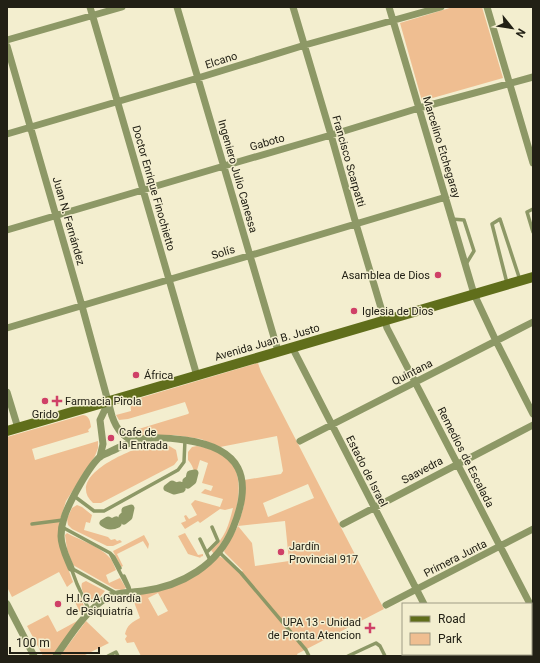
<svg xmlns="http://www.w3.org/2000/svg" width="540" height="663" font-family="Roboto,sans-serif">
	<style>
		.green { fill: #efbe91; fill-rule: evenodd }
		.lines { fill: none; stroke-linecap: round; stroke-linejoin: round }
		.lane { stroke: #8d9866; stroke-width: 3.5 }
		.street { stroke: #8d9866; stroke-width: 7 }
		.secondary { stroke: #606e1b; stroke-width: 10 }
		.street-bridge { stroke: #8d9866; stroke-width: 7 }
		.poi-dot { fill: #cf4067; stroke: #f3eecf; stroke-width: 1.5 }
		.labels { text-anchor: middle; stroke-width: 3; stroke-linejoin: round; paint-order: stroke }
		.street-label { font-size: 11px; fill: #222015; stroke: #f3eecf }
		.poi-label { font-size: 11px; fill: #222015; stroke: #f3eecf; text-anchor: start }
	</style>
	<rect width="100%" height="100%" fill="#f3eecf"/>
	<!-- green -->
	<path class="green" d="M453,7H482L503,78L422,101L400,23Z
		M258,363L261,372C302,451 342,531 384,609L297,654L298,656H141L134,642L127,643L125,639L127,636L125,634C127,625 132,622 140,618L131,594L157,591L219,556L226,560L239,573L243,571L225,553L224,551L238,526L244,505V480L281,474L283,471L277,436L220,447L201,439L174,435H164L137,437L131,436L132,431L188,414L189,413L185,402L128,419L119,420L116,415L131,411L130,401ZM308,484L314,498L268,517L263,503ZM285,521L289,561L255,566L252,543L238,526ZM158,593L168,611L158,616L148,598Z
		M83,415C90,416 90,422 91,427L88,430L89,432L32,449L35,460L98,441V448L95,456L66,501L59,524L67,566L73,582L67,587L59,572L12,597L7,587V437Z
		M157,443L166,444L176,450L178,460L174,465L101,503H93C63,475 137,446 157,443Z
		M197,446C208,448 218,451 228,459C246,473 238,516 227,534C223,541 218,547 214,554L211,550C225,539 229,524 233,508L225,510L220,509L200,523L198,521L185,529L181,523L186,521L184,516L186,515L189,519L197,515L191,504L195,500L220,507L223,499L201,493L205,489L211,491L213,486L202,483L208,463L200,460L195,477C195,472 192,464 188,460V452L192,447Z
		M77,505L82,507L92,515L90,523L86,522L84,530L108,537L111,540L115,539L117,541L120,540L122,542L113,546H107L72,529L68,525L67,519L72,508Z
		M67,533C81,541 100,546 110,558C113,561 114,566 116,570L106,575L109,583L120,578L126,588L122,590L115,589L73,565L67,549L65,535Z
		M185,533L198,555L203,554V556L200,557L201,558L188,554L178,536Z
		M144,535L149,544L148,549L143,541L117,554L123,566L121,567L113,551Z
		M86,581L105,591L98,599L90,600C85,597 80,589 82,583Z
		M81,598L86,612L54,656H43L27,626L48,615L57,632L79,620L82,616L75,602Z
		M86,621L109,643L83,656H60Z"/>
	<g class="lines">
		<!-- lane -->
		<path class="lane" d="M533,209L527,212L533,232
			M452,219L464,220L474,251L466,264
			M507,283L492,224L500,219L520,280
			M74,496L94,511H104L178,470L184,462L185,440
			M32,524L63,520
			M62,527L110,553L130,592
			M200,539L210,560
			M207,552L218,541L212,527
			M219,552L241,573L306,650L309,656
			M110,553L114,557L120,568
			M71,568L116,593
			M71,568L77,584L90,612
			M124,576L129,587L130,591
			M108,656L116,652L118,656
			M348,656L376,643L380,646L385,656"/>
		<!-- street -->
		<path class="street" d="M90,7L197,376
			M177,7L278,351
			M293,7L331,135L356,224L387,328L530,604
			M389,7L474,294L496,341L533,414
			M487,7L533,163
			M7,40L122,7
			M7,46L82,306L112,416C116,428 123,438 135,441
			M7,134L198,78L305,45L441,7
			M7,230L224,166L331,135L419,108L533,77
			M7,328L446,197
			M292,347L424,604
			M7,392L18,428
			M300,441L533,322
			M100,457L103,444L100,420L109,401
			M195,473L193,481L188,485L186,481L189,479L190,474Z
			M172,484L176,486L180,485L182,489L174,491L167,488Z
			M131,508L129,517L124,521L122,517L125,514V510Z
			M108,520L112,522L116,520L118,524C112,527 108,527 103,523Z
			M343,524L533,425
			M7,604L34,656
			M386,605L533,529
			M531,607L533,611
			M531,634L533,633
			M450,654L451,656
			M56,656C71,635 87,608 110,596C121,591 132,593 143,591C182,586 218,565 233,528C254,477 241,448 185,440C169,438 150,436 134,441C130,443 125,445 120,447C114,450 107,453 101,456C90,464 68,504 64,518C62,524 61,530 61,536C61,547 67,558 71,568
			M488,656L492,654"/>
		<!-- secondary -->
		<path class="secondary" d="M7,431L533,277"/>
		<!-- street-bridge -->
		<path class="street-bridge" d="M181,487L187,483"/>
	</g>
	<!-- markers -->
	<g class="poi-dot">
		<circle cx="438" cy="275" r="4"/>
		<circle cx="354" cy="311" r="4"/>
		<circle cx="136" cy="375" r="4"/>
		<circle cx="45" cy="401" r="4"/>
		<path d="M55 395h4v4h4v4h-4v4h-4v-4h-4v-4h4z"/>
		<circle cx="111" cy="438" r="4"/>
		<circle cx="281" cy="552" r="4"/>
		<circle cx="58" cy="604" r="4"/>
		<path d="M368 622h4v4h4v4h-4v4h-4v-4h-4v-4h4z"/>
	</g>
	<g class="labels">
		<!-- street labels -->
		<g class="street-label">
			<text transform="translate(221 60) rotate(-17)" y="4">Elcano</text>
			<text transform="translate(267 142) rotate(-16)" y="4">Gaboto</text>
			<text transform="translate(442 147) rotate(73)" y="4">Marcelino Etchegaray</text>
			<text transform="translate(349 161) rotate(74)" y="4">Francisco Scarpatti</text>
			<text transform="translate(238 176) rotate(74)" y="4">Ingeniero Julio Canessa</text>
			<text transform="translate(154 188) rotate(74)" y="4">Doctor Enrique Finochietto</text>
			<text transform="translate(69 221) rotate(74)" y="4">Juan N. Fernández</text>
			<text transform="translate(223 252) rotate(-17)" y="4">Solís</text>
			<text transform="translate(267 342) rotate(-16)" y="4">Avenida Juan B. Justo</text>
			<text transform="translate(412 372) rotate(-27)" y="4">Quintana</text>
			<text transform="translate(466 457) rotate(63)" y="4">Remedios de Escalada</text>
			<text transform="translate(422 470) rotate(-28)" y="4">Saavedra</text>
			<text transform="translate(367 471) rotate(63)" y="4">Estado de Israel</text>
			<text transform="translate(455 558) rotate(-27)" y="4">Primera Junta</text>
		</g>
		<!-- poi labels -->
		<g class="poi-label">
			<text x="430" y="279" text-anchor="end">Asamblea de Dios</text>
			<text x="362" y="315">Iglesia de Dios</text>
			<text x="144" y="379">África</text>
			<text x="65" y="405">Farmacia Pirola</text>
			<text x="45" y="418" text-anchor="middle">Grido</text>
			<text x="119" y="436">Cafe de<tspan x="119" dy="13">la Entrada</tspan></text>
			<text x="289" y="550">Jardín<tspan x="289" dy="13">Provincial 917</tspan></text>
			<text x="66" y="602">H.I.G.A Guardía<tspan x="66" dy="13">de Psiquiatría</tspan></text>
			<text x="361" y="626" text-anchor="end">UPA 13 - Unidad<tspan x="361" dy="13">de Pronta Atencion</tspan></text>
		</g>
	</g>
	<!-- border -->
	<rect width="540" height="663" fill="none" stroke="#222015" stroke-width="16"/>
	<!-- legend -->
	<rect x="402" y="603" width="130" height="52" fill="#f3eecf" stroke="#9f9c85"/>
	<rect x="410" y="616" width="20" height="6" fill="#606e1b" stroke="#9f9c85"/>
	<text x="438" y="623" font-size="12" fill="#222015">Road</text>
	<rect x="410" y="633" width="20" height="12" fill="#efbe91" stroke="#9f9c85"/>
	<text x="438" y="643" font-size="12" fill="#222015">Park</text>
	<!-- north arrow -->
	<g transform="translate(512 28) rotate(120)" stroke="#f3eecf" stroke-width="3" paint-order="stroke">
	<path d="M0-3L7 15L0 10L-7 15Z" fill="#222015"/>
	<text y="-6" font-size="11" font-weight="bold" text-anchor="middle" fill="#222015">N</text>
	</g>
	<!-- scale -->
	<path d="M10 647v6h89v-6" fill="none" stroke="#222015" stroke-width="2"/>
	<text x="16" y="647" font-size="12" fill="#222015" stroke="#f3eecf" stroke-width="3" paint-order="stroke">100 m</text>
</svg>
